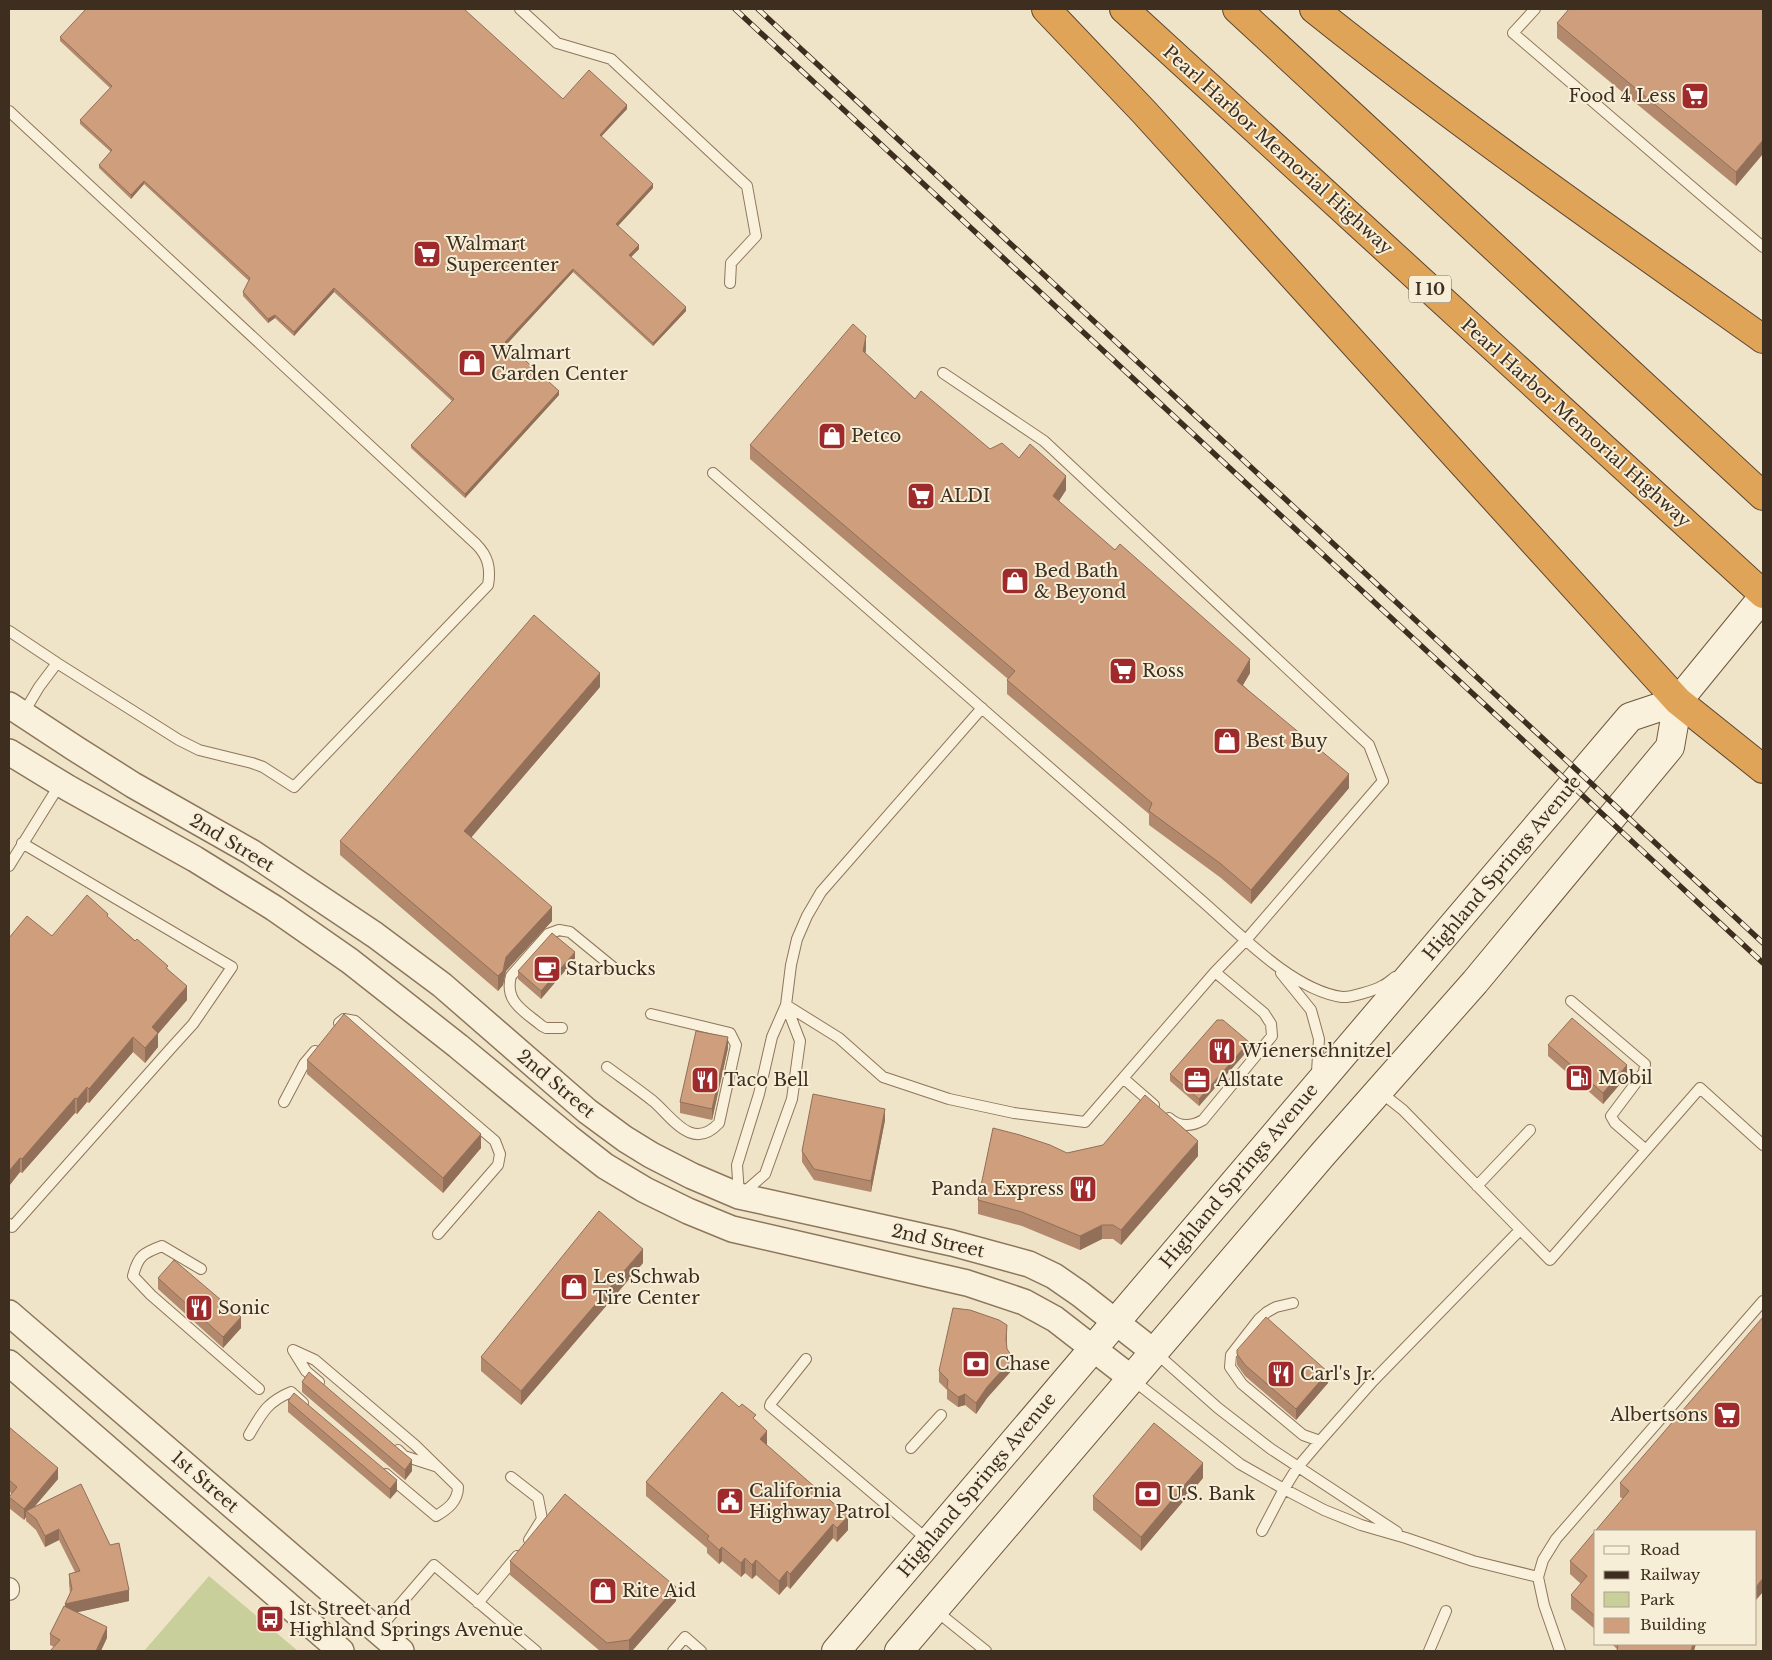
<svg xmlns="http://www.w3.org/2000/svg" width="1772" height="1660" font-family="'Libre Baskerville',serif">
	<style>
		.green { fill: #c9cf9b }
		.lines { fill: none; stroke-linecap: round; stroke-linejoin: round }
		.service-casing { stroke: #8d765c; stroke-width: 12 }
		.minor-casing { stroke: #8d765c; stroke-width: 22 }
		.tertiary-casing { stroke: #8d765c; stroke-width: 28 }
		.secondary-casing { stroke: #6f573f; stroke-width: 30 }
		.motorway-casing { stroke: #5b4430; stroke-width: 30 }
		.service { stroke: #faf1dc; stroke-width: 10 }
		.minor { stroke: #faf1dc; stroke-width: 20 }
		.tertiary { stroke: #faf1dc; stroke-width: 25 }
		.secondary { stroke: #faf1dc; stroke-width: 28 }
		.motorway { stroke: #e0a458; stroke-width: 28 }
		.rail-casing { stroke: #3d2e20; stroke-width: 5.5 }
		.rail { stroke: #f7eed8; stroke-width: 4; stroke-dasharray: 11; stroke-linecap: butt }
		.wall { fill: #b2896c }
		.shaded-wall { fill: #916f58 }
		.building { fill: #cf9f7d; stroke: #916f58 }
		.labels { text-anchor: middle; stroke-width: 4; stroke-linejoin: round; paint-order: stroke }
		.shield { fill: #f7eed8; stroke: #756857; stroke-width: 1 }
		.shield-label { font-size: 16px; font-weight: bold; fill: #3d2e20 }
		.poi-label { font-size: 18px; fill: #3d2e20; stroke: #f7eed8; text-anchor: start }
		.street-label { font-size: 18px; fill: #3d2e20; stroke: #f7eed8 }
	</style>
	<rect width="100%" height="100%" fill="#f0e4c8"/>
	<!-- green -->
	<path class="green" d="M209,1576L298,1651H144Z"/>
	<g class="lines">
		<defs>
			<path id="service" d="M520,9L557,43L611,59L747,186L756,236L731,263L730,283
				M1535,9L1513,33L1712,204L1763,247
				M9,111L476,544C488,556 491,568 488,585L294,787L263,767L252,763L199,750L179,740L57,663L9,631
				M713,473L1201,900C1239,933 1292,990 1342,997C1349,998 1376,990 1382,986C1387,984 1391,980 1395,977
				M23,714L39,687L57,663
				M9,866L60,784
				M1281,973L1311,1010L1319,1039L1317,1072L1314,1076
				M1571,1001L1645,1064L1644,1072L1611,1116L1615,1123L1646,1150
				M786,1005L839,1038L883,1077L949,1099L1014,1113L1085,1122L1215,972L1246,940L1383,781L1369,745L1044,441L943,373
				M339,1023L344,1019L355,1021L495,1141L500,1154L498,1165L438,1234
				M562,1028H546L542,1026C524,1011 504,1002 511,976L548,934L559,930L570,932L614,968
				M607,1067C622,1078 638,1089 653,1101C672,1117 692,1152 719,1123L736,1045L730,1033L651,1014
				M1123,1078L1154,1105
				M1379,1091L1403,1110L1550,1260L1700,1088L1763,1145
				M284,1102L304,1064L315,1051
				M1169,1118C1179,1127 1191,1127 1203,1120L1272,1036L1271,1024L1264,1013L1215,972
				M1477,1186L1530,1130
				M739,1195L737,1165L759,1094L772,1037L786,1005L791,965L797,939L807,916L821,892L982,708
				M741,1195L765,1174L792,1099L800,1041L786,1005
				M9,1224L12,1227L173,1046L193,1024L232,967L22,843
				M201,1269L162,1246C143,1253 138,1256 133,1276L151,1295L259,1389
				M1293,1303L1276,1307L1267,1312L1259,1319L1231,1355L1230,1367L1242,1384L1303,1435L1320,1441
				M293,1350L315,1360L415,1445L458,1487C458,1501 448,1509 436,1516L386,1474
				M293,1350L306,1371L319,1382
				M1156,1353L1218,1408L1271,1449L1397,1532
				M806,1359L771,1403L770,1406L928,1540
				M1133,1380L1240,1464L1284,1489L1324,1510L1361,1525L1406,1538L1473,1561L1538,1577
				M249,1435C262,1413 267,1402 291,1392L303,1403
				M911,1448L941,1415
				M398,1450L404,1456L435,1466
				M511,1477L538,1498L542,1519L529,1540
				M1262,1531L1284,1489L1297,1468L1320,1441L1373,1381L1520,1230
				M478,1603L517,1556
				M935,1610L986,1651
				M378,1630L434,1565L536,1651
				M673,1651L685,1637L701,1651
				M1429,1651L1446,1611
				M1560,1651L1544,1605L1538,1577L1543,1560L1556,1539L1763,1301"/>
			<path id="minor" d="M9,1588V1590"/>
			<path id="tertiary" d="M9,705L76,749L133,785L251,852L375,935L442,985L587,1111L625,1139L651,1155L692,1176L739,1196L952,1243L1029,1264L1054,1276L1080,1294L1154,1352
				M9,752L68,788L195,859L274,908L350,961L458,1046L568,1137L605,1166L645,1190L688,1211L732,1229L967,1283L1024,1302L1055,1319L1131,1378
				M9,1313L401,1651
				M9,1363L341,1651"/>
			<path id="secondary" d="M836,1651L1630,717L1678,701
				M899,1651L1323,1154L1475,982L1670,747L1678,701L1763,597"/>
			<path id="motorway" d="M1046,9L1144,112L1678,701L1763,769
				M1124,9L1763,594
				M1237,9L1763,496
				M1314,9C1459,125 1611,231 1763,339"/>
		</defs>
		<!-- service casing -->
		<use href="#service" class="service-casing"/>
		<!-- minor casing -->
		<use href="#minor" class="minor-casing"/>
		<!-- tertiary casing -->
		<use href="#tertiary" class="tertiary-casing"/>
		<!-- secondary casing -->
		<use href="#secondary" class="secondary-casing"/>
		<!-- motorway casing -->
		<use href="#motorway" class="motorway-casing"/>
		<!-- service -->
		<use href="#service" class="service"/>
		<!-- minor -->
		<use href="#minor" class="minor"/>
		<!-- tertiary -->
		<use href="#tertiary" class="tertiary"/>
		<!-- secondary -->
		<use href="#secondary" class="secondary"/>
		<!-- motorway -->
		<use href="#motorway" class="motorway"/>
		<defs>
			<path id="rail" d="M735,9L1763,963
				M758,9L1763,943"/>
		</defs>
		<!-- rail casing -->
		<use href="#rail" class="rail-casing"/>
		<!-- rail -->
		<use href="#rail" class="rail"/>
	</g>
	<!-- wall -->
	<path class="wall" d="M1763,9L1736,186L1557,38V23Z
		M60,37L563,99L627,109L601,136L653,188L618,226L639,249L631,257L686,311L653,346L573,272L507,344L559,395L465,498L411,448V445L452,401L334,292L294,336L275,318L268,323L243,296V292L249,281L144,184L131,199L99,168V165L111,152L80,124V120L110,88L60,41Z
		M866,350L865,353L915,399L990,449L1019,458L1066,490L1059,501L1250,673L1243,685L1349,788L1251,904L1221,878L1149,825V814L1007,694V680L1008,679L750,459V445Z
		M600,687L471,837L552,921L506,971L503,985L498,991L340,855V841Z
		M108,917L168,969L187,1000L158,1033V1047L145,1063L133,1052L89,1103L87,1102L77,1114L75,1113L22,1173L20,1172L9,1186V938L52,936Z
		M575,959L541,999L518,979V971Z
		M1548,1045L1627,1076L1603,1104L1548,1056Z
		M728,1048L712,1120L680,1113V1102Z
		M1249,1049L1199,1106L1170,1081V1074Z
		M307,1060L481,1148L443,1193L307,1074Z
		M885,1120L871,1192L814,1180L802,1162V1151Z
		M1067,1153L1198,1156L1121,1245L1113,1239H1102L1080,1250L1022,1226L978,1214V1200Z
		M643,1263L521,1405L481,1371V1357Z
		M158,1278L241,1328L223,1348L158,1289Z
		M1007,1336L1006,1345L1007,1349L1013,1369L987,1398L976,1414L965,1405L958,1407L947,1399V1390L939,1382V1371Z
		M1237,1354L1328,1383L1296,1420L1245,1376L1237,1365Z
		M302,1382L412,1471L405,1480L302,1392Z
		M288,1401L397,1491L390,1499L288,1412Z
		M756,1421L767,1445L848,1530L837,1542L833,1538L790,1589L787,1586L779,1595L756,1575L752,1579L745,1573L741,1577L722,1561L719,1564L707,1553V1548L646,1496V1482Z
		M9,1427L58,1479L35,1506L129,1601L77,1612L107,1638L54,1647L50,1645V1634L65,1606L70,1593L69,1584V1574L75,1572L59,1540L45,1547L36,1530L26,1521V1517L24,1520L9,1508V1497L12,1494L9,1491Z
		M1203,1478L1141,1551L1093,1510V1496Z
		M1620,1483L1756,1531H1596V1630L1571,1609V1595L1581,1584L1570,1574V1561L1623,1499L1620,1497Z
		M510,1561L676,1601L632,1651H600L510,1575Z
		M1612,1644H1696L1617,1649Z"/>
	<!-- shaded-wall -->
	<path class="shaded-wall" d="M627,105V109L600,138V135Z
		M1763,140V154L1736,186V172Z
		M144,181V184L131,199V195Z
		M653,184V188L616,228V224Z
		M639,245V249L629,259V255Z
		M573,269V272L505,346V342Z
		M334,288V292L294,336V332Z
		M686,307V311L653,346V343Z
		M275,315V318L268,323V319Z
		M866,336V350L863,365V351Z
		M559,391V395L465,498V494Z
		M1066,476V490L1053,510V496Z
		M1250,659V673L1237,695V681Z
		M600,673V687L464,846V831Z
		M1349,774V788L1251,904V890Z
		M552,907V921L506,971L503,985L498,991V976L506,957Z
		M575,952V959L541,999V991Z
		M187,986V1000L152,1041V1027Z
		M158,1033V1047L145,1063V1048Z
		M133,1037V1052L89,1103V1089Z
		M728,1037V1048L712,1120V1109Z
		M1249,1042V1049L1199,1106V1099Z
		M1627,1065V1076L1603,1104V1093Z
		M87,1087V1102L77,1114V1099Z
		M75,1098V1113L22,1173V1159Z
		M885,1109V1120L871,1192V1181Z
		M481,1134V1148L443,1193V1178Z
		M1198,1141V1156L1121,1245V1230Z
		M20,1158V1172L9,1186V1171Z
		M1102,1225V1239L1080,1250V1236Z
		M643,1249V1263L521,1405V1391Z
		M241,1317V1328L223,1348V1337Z
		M1007,1325V1336L1006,1349V1339Z
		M1013,1358V1369L987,1398L976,1414V1403L987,1387Z
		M1328,1372V1383L1296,1420V1409Z
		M965,1394V1405L958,1407V1397Z
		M767,1431V1445L760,1439Z
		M412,1460V1471L405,1480V1470Z
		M1203,1463V1478L1141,1551V1537Z
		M58,1468V1479L29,1513L26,1511V1517L24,1520V1509Z
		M397,1480V1491L390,1499V1489Z
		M848,1516V1530L837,1542V1528Z
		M833,1524V1538L790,1589V1574Z
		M59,1529V1540L45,1547V1536Z
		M722,1547V1561L719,1564V1550Z
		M745,1558V1573L741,1577V1563Z
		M756,1560V1575L752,1579V1565Z
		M787,1571V1586L779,1595V1581Z
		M1763,1578V1592L1756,1600V1587Z
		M676,1587V1601L632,1651H629V1640Z
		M129,1590V1601L65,1615V1604Z
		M107,1627V1638L101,1651H96Z
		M1693,1644H1696L1694,1651H1691Z"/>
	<!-- building -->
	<path class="building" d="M86,9H464L563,99L589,70L627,105L600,135L653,184L616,224L639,245L629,255L686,307L653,343L573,269L505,342L559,391L465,494L411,445L454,399L334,288L294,332L275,315L268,319L243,292L250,278L144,181L131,195L99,165L112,150L80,120L112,86L60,37Z
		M1569,9H1763V140L1736,172L1557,23Z
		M853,324L866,336L863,351L915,399L921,391L990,449L1002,443L1019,458L1030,444L1066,476L1053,496L1115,550L1120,544L1250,659L1237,681L1349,774L1251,890L1221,864L1149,811L1152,803L1007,680L1015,671L750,445Z
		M534,615L600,673L464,831L552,907L506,957L503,971L498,976L340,841Z
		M87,895L108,914L107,916L135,941L137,939L168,966L166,968L187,986L152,1027L158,1033L145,1048L133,1037L89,1089L87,1087L77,1099L75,1098L22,1159L20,1158L9,1171V938L27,916L52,936Z
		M552,933L575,952L541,991L518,971Z
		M344,1014L481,1134L443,1178L307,1060Z
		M1572,1018L1627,1065L1603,1093L1548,1045Z
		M1217,1020H1223L1249,1042L1199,1099L1170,1074Z
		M696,1031L728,1037L712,1109L680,1102Z
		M813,1094L885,1109L871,1181L814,1169L802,1151Z
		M1145,1095L1198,1141L1121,1230L1113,1225H1102L1080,1236L1022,1212L978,1200L993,1128L1020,1135L1050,1145L1067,1153L1103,1145Z
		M599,1211L643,1249L521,1391L481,1357Z
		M174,1260L241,1317L223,1337L158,1278Z
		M953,1308L970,1310L999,1320L1007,1325L1006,1339L1007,1349L1013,1358L987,1387L976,1403L965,1394L958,1397L947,1388L948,1380L939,1371Z
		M1266,1317L1328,1372L1296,1409L1245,1365L1237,1354V1350Z
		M1763,1317V1578L1756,1587V1531H1596V1617L1571,1595L1587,1576L1570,1561L1629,1491L1620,1483Z
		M309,1372L400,1450L412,1460L405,1470L302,1382Z
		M722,1392L739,1407L742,1404L756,1415L753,1418L767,1431L760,1439L848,1516L837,1528L833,1524L790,1574L787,1571L779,1581L756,1560L752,1565L745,1558L741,1563L722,1547L719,1550L707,1539L709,1536L646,1482Z
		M294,1393L397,1480L390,1489L288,1401Z
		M1154,1423L1203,1463L1141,1537L1093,1496Z
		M9,1427L58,1468L24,1509L9,1497L17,1487L9,1480Z
		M81,1484L110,1545L119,1543L129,1590L65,1604L72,1589L69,1574L80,1571L59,1529L45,1536L36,1519L26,1511Z
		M565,1494L676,1587L629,1640L607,1643L510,1561Z
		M64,1606L107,1627L96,1651H50L60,1640L50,1634Z
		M1618,1644H1693L1691,1651H1617Z"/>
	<!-- icons -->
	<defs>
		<symbol id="supermarket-square" viewBox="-11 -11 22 22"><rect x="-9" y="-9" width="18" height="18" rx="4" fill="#9e2a2b" stroke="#f7eed8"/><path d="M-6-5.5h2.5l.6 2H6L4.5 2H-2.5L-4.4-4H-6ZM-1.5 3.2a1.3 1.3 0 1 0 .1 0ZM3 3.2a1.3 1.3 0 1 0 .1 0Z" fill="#fff"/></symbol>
		<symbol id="shop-square" viewBox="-11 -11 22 22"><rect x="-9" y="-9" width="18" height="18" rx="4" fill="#9e2a2b" stroke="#f7eed8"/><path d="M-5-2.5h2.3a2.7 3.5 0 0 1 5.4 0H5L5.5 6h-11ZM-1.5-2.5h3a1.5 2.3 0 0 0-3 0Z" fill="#fff"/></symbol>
		<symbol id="cafe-square" viewBox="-11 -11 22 22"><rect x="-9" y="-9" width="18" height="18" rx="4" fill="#9e2a2b" stroke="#f7eed8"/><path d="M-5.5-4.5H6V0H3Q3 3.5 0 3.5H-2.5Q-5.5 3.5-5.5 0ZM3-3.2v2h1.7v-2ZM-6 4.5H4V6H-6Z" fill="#fff"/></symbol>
		<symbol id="restaurant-square" viewBox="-11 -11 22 22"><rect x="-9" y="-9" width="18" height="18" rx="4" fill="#9e2a2b" stroke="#f7eed8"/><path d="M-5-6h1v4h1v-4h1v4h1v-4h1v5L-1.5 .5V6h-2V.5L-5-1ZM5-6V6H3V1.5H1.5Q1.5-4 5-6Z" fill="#fff"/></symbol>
		<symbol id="fuel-square" viewBox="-11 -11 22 22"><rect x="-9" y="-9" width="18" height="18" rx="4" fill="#9e2a2b" stroke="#f7eed8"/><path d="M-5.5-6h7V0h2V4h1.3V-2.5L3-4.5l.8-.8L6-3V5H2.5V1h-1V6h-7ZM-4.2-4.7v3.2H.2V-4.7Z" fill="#fff"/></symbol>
		<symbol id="office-square" viewBox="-11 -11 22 22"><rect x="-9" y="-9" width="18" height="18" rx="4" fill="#9e2a2b" stroke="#f7eed8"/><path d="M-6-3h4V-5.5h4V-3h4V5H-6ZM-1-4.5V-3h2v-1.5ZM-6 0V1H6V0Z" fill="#fff"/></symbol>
		<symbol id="bank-square" viewBox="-11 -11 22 22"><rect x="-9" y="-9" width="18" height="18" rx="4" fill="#9e2a2b" stroke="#f7eed8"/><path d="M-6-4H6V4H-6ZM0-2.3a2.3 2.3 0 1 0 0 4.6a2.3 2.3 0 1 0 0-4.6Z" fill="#fff"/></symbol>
		<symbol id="civic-square" viewBox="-11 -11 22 22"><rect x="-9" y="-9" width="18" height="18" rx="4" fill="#9e2a2b" stroke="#f7eed8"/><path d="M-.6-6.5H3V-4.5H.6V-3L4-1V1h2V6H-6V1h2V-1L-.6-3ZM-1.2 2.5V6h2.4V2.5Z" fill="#fff"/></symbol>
		<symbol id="bus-square" viewBox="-11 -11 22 22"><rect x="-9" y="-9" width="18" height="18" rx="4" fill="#9e2a2b" stroke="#f7eed8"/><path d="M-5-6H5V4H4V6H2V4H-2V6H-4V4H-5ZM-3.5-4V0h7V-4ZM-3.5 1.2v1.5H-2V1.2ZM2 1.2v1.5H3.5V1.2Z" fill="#fff"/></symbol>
	</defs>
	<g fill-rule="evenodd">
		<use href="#supermarket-square" x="1679" y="80" width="32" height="32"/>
		<use href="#supermarket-square" x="411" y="238" width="32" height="32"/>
		<use href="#shop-square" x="456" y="347" width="32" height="32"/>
		<use href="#shop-square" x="816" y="420" width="32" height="32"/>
		<use href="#supermarket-square" x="905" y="480" width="32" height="32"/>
		<use href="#shop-square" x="999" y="565" width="32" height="32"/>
		<use href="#supermarket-square" x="1107" y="655" width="32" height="32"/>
		<use href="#shop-square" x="1211" y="725" width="32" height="32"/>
		<use href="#cafe-square" x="531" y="953" width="32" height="32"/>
		<use href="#restaurant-square" x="1206" y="1035" width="32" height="32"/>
		<use href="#fuel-square" x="1563" y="1062" width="32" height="32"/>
		<use href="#restaurant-square" x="689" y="1064" width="32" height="32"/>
		<use href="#office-square" x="1181" y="1064" width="32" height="32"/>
		<use href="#restaurant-square" x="1067" y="1173" width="32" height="32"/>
		<use href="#shop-square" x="558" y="1271" width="32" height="32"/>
		<use href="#restaurant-square" x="183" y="1292" width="32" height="32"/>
		<use href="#bank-square" x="960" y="1348" width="32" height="32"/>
		<use href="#restaurant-square" x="1265" y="1358" width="32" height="32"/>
		<use href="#supermarket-square" x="1711" y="1399" width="32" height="32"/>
		<use href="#bank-square" x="1132" y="1478" width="32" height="32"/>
		<use href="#civic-square" x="714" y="1485" width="32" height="32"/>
		<use href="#shop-square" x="587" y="1575" width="32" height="32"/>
		<use href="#bus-square" x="254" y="1603" width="32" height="32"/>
	</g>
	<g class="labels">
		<!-- shield labels -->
		<rect class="shield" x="1409" y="275.5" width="42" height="27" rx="4"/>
		<g class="shield-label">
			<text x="1430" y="295">I 10</text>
		</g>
		<!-- poi labels -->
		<g class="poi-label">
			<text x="1676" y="102" text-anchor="end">Food 4 Less</text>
			<text x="446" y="250">Walmart<tspan x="446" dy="21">Supercenter</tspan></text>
			<text x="491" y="359">Walmart<tspan x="491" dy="21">Garden Center</tspan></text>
			<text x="851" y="442">Petco</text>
			<text x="940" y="502">ALDI</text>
			<text x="1034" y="577">Bed Bath<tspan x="1034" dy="21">&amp; Beyond</tspan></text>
			<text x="1142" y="677">Ross</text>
			<text x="1246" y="747">Best Buy</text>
			<text x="566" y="975">Starbucks</text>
			<text x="1241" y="1057">Wienerschnitzel</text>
			<text x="1598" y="1084">Mobil</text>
			<text x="724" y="1086">Taco Bell</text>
			<text x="1216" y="1086">Allstate</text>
			<text x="1064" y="1195" text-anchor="end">Panda Express</text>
			<text x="593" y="1283">Les Schwab<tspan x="593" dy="21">Tire Center</tspan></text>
			<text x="218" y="1314">Sonic</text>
			<text x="995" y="1370">Chase</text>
			<text x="1300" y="1380">Carl's Jr.</text>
			<text x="1708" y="1421" text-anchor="end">Albertsons</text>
			<text x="749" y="1497">California<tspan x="749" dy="21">Highway Patrol</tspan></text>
			<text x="1167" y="1500">U.S. Bank</text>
			<text x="622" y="1597">Rite Aid</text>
			<text x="289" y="1615">1st Street and<tspan x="289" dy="21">Highland Springs Avenue</tspan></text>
		</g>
		<!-- street labels -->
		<g class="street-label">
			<text transform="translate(1278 150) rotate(42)" y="6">Pearl Harbor Memorial Highway</text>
			<text transform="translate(1576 423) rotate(42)" y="6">Pearl Harbor Memorial Highway</text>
			<text transform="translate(232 843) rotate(31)" y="6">2nd Street</text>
			<text transform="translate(1502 868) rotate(-50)" y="6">Highland Springs Avenue</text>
			<text transform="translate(556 1084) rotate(40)" y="6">2nd Street</text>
			<text transform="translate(1239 1176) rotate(-50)" y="6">Highland Springs Avenue</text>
			<text transform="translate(938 1241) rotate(13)" y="6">2nd Street</text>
			<text transform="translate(205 1482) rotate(41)" y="6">1st Street</text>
			<text transform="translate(977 1485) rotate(-50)" y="6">Highland Springs Avenue</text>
		</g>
	</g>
	<!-- border -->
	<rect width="1772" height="1660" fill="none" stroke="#3d2e20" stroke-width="20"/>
	<!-- legend -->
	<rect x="1594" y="1530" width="162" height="115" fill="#f7eed8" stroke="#ada18e"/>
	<rect x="1604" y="1546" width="25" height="8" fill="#faf1dc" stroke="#ada18e"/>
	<text x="1640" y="1555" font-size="15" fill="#3d2e20">Road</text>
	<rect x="1604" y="1571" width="25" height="8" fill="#3d2e20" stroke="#ada18e"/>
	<text x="1640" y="1580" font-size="15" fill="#3d2e20">Railway</text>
	<rect x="1604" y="1592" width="25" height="15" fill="#c9cf9b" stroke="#ada18e"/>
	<text x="1640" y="1605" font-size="15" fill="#3d2e20">Park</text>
	<rect x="1604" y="1618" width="25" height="15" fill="#cf9f7d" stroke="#ada18e"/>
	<text x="1640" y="1630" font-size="15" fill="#3d2e20">Building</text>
</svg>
